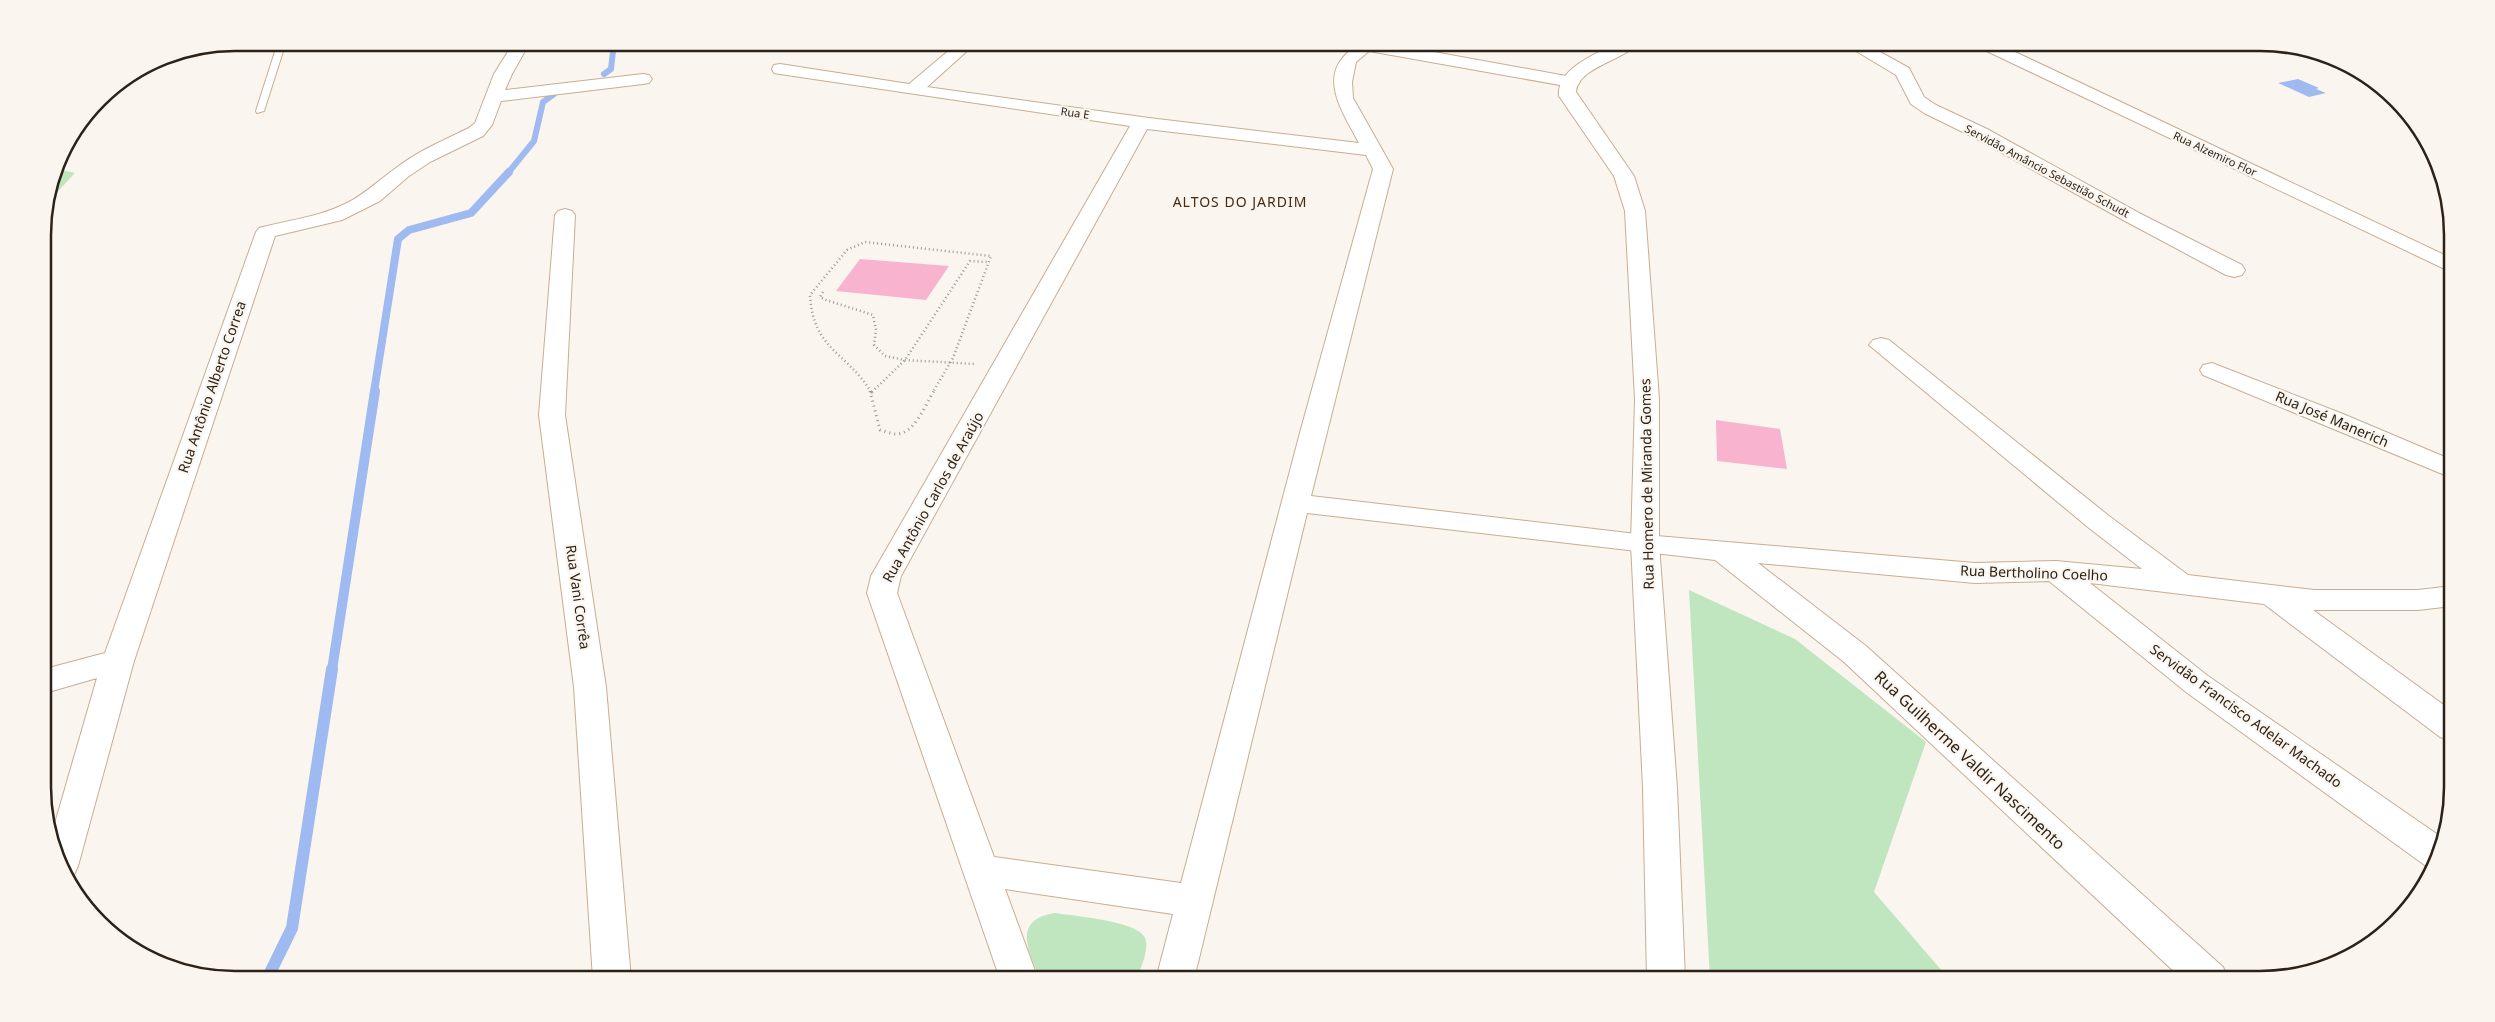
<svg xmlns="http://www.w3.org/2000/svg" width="2495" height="1022" font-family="'Noto Sans',sans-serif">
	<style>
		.green { fill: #bfe6be }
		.water { fill: #9ebaf1 }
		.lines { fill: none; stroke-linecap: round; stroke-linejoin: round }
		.stream-far3 { stroke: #9ebaf1; stroke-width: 6 }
		.stream-far2 { stroke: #9ebaf1; stroke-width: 8 }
		.stream-far1 { stroke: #9ebaf1; stroke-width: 10 }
		.stream { stroke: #9ebaf1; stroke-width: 12 }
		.building { fill: #f8b4ce }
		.service-casing { stroke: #c8ad92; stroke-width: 2 }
		.minor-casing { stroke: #c8ad92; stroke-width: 2 }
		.tertiary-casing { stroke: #c8ad92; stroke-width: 2 }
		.path-far1 { stroke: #9e968e; stroke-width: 2.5; stroke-dasharray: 1 3; stroke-linecap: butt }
		.path { stroke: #9e968e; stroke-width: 3; stroke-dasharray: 1 4; stroke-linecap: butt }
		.service { fill: #fff; fill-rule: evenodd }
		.minor { fill: #fff; fill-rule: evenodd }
		.tertiary { fill: #fff; fill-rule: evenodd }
		.labels { text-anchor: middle; stroke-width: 4.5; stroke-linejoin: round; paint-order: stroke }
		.far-street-label { font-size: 11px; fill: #2c2217; stroke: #fbf5ef }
		.far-quarter-label { font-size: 14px; letter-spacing: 1px; fill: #422c14; stroke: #fbf5ef }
		.street-label { font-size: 14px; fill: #2c2217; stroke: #fbf5ef }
		.near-street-label { font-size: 16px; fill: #2c2217; stroke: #fbf5ef }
		.rim { fill: none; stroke: #2c2217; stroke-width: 2.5 }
	</style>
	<rect width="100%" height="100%" fill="#fbf5ef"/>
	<!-- green -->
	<path class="green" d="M57,169L75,173L49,201Z
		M1689,590L1795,639L1926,742L1874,892L1949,979H1710Z
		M1055,913C1073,916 1139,921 1145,938C1150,949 1140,968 1137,979H1040C1029,952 1011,920 1055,913Z"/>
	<!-- water -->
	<path class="water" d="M2298,79L2319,88L2316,89L2326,93L2309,97L2278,83Z"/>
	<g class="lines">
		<!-- stream-far3 -->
		<path class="stream-far3" d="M604,74L611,69L614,42
			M508,173L534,141L543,102L554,94"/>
		<!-- stream-far2 -->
		<path class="stream-far2" d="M374,392L398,239L409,230L471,213L509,172"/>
		<!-- stream-far1 -->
		<path class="stream-far1" d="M332,670L375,391"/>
		<!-- stream -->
		<path class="stream" d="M267,979L292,928L332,669"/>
	</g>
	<!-- building -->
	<path class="building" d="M860,259L949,266L926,300L836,291Z
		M1716,420L1780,429L1787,469L1717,461Z"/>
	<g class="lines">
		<defs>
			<path id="service" d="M278,42H286L264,111L257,113L256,111Z"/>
			<path id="minor" d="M514,42H530L512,74L505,90L643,74L649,75L652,79L649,83L643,84L501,101L492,125L483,136L430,162L409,176L380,201L342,220L275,236L134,661L78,866L73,877L67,879L62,872L51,837L97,678L45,693V669L105,653L256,232L259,228C288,220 320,217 347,203C365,194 379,180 396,168C418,151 444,140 469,128L475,123L494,74Z
				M959,42H977L927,87L1149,118L1359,143C1344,114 1316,76 1351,50L1313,47L1305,42H1379L1577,78L1580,82L1577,86L1571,87L1369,51L1356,62L1352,82L1353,98L1393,169L1311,496L1645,535L1975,563L2056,561L2142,569L2089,528L1869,345L1873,340L1881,338L1889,340L2109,516L2188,575L2314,590H2418L2452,586V606L2418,610H2313L2452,711V740L2440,737L2264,604L2090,583L2208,676L2444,839L2442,849L2432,868L2426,866L2186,692L2049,581L1975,583L1758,563L1866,646L2223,967L2228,979H2182L1844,662L1715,560L1307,513L1194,979H1156L1173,914L1005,889L1038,979H1000L867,593L871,576L1130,126L780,74L774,73L772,69L774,65L780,64L909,84ZM1147,129L1366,155L1373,169L1301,429L1181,883L994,857L897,593L901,576Z
				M1841,42H1862L1909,68L1924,97L1936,105L1987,129L2139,213L2242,265L2245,270L2242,275L2234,277L2226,275L2125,221L1973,137L1924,113L1911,104L1896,75Z
				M1972,42H1994L2451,258V272L1974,45Z
				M565,209L572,211L575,215L565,415L606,687L631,979H593L574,687L539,415L555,215L558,211Z
				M2212,363L2343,414L2452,460V478L2203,375L2200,370L2203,365Z"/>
			<path id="tertiary" d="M1618,42H1639C1626,60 1577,67 1576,92L1634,176L1645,211L1659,399V544L1677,788L1685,979H1647L1643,788L1631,544L1635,399L1625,211L1614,176L1559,96C1556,68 1599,53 1618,42Z"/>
		</defs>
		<!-- service casing -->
		<use href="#service" class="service-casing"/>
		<!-- minor casing -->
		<use href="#minor" class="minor-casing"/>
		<!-- tertiary casing -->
		<use href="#tertiary" class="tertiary-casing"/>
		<!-- path-far1 -->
		<path class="path-far1" d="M823,292L820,297L826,300L873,315L876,330L874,345L885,356L905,360L975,364
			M871,392C846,351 813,350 810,295L847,250L865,242L991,256L953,358L933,392
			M872,392L905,360L970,261L988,262"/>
		<!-- path -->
		<path class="path" d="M870,391L880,430C885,431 891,434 896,434C915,434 925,405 934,391
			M871,393L873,391"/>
		<!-- service -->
		<use href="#service" class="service"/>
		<!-- minor -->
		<use href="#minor" class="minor"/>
		<!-- tertiary -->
		<use href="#tertiary" class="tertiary"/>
	</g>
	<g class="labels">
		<!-- far-street labels -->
		<g class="far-street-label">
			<text transform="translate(1075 113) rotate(8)" y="4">Rua E</text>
			<text transform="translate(2215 154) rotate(25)" y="4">Rua Alzemiro Flor</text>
			<text transform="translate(2047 171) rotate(28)" y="4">Servidão Amâncio Sebastião Schudt</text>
		</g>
		<!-- far-quarter labels -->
		<g class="far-quarter-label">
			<text x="1240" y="207">ALTOS DO JARDIM</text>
		</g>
		<!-- street labels -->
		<g class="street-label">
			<text transform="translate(212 387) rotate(-71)" y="5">Rua Antônio Alberto Correa</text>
			<text transform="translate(2332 419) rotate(23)" y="5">Rua José Manerich</text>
			<text transform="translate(1647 484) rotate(-91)" y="5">Rua Homero de Miranda Gomes</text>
			<text transform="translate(933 497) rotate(-61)" y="5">Rua Antônio Carlos de Araújo</text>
			<text transform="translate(2034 573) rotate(2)" y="5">Rua Bertholino Coelho</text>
			<text transform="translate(578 597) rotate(82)" y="5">Rua Vani Corrêa</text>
			<text transform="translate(2246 716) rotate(36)" y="5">Servidão Francisco Adelar Machado</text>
		</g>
		<!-- near-street labels -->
		<g class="near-street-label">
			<text transform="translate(1970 760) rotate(43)" y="6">Rua Guilherme Valdir Nascimento</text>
		</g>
	</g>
	<!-- crop -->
	<path d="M0 0H2495V1022H0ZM235 51H2260A184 184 0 0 1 2444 235V787A184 184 0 0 1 2260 971H235A184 184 0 0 1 51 787V235A184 184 0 0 1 235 51Z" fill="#fbf5ef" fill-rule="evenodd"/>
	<path class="rim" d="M235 51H2260A184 184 0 0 1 2444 235V787A184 184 0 0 1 2260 971H235A184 184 0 0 1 51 787V235A184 184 0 0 1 235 51Z"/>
</svg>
